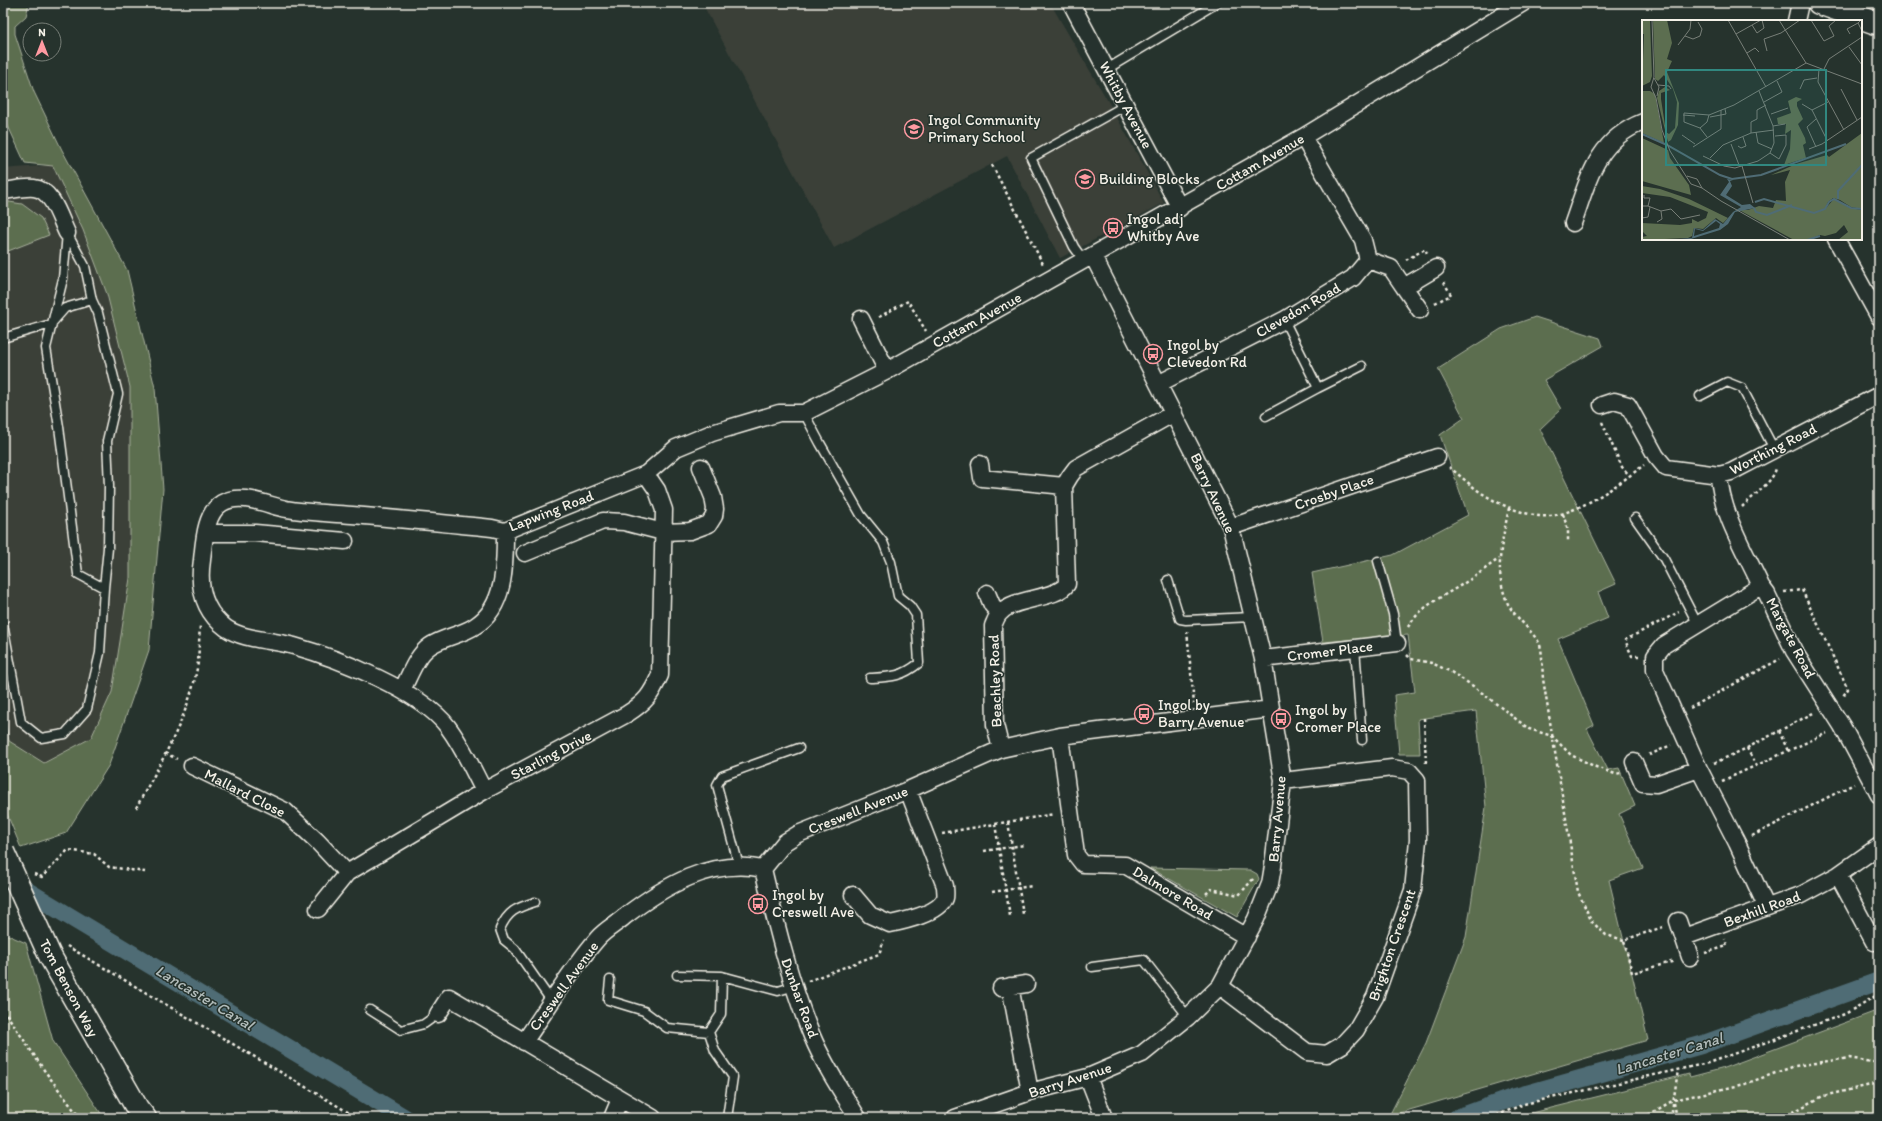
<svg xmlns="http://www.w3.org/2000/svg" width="1882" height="1121" font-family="Itim,sans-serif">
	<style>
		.built { fill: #3b4039 }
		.green { fill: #5c6e50; stroke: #a8b09c }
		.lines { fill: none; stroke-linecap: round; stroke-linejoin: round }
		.canal { stroke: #4f6c75; stroke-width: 18 }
		.service-casing { stroke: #f4f1e8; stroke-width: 11 }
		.minor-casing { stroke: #f4f1e8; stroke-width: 19 }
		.secondary-casing { stroke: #f4f1e8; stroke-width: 25 }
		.path { stroke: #f4f1e8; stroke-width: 2.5; stroke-dasharray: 3 3; stroke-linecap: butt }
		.service { stroke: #26332d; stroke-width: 8 }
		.minor { stroke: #26332d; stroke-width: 16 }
		.secondary { stroke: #26332d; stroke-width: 22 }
		.secondary-bridge-casing { stroke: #f4f1e8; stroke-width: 25; stroke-linecap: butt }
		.secondary-bridge { stroke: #26332d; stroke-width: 22 }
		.labels { text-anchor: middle; stroke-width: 3; stroke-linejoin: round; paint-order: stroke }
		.street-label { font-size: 15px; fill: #f4f1e8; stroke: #26332d }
		.poi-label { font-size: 15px; fill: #f4f1e8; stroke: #26332d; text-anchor: start }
		.water-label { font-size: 16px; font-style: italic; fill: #b2bcba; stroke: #26332d }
		.inset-river { fill: none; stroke: #4f6c75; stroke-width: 2 }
		.inset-road { fill: none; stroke: #787f78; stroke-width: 1 }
		.view { fill: #318880; fill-opacity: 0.15; stroke: #318880; stroke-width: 2 }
		.inset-edge { fill: none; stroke: #f4f1e8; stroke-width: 2 }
	</style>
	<rect width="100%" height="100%" fill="#26332d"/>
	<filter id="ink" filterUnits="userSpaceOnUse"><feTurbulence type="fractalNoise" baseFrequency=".025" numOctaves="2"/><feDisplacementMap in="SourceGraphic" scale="8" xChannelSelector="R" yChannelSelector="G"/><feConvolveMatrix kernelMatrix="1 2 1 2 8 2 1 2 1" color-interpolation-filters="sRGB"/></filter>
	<g filter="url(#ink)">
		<!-- built -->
		<path class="built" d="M702,3H1050L1109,103L1164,203L1060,258L1007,156L834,248Z
			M53,165L83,230L107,294L130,387V578L112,692L91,738L44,763L9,741L3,708V169Z"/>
		<!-- green -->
		<path class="green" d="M3,3H29L26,16L15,26V34L34,92L62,150L127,270L155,388L163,489L149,650L109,765L66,833L21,848L3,804V709L9,741L44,763L91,738L112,692L130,578V387L107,294L83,230L53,166L25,163L3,115Z
			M3,201L22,204L41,218L49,235L3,253Z
			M1535,317L1600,338L1603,346L1544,380L1561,409L1540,429L1616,584L1598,592L1608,618L1558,639L1594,725L1587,729L1608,770L1619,768L1635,806L1619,814L1643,868L1609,880L1648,1040L1389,1116L1426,1043L1466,937L1486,807L1476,711L1418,719L1420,754H1399L1394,695L1415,692L1408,635L1323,642L1312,573L1393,555L1468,515L1440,435L1464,418L1438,369L1501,329Z
			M1150,868L1250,870L1257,874L1259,879L1237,917Z
			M3,933L26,943L53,1041L104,1118H3Z
			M1879,1010V1118H1519L1531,1113L1689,1074L1690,1077L1721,1069Z"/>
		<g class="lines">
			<!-- canal -->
			<path class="canal" d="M3,879L19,886L405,1118
				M1457,1118L1512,1098L1701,1045L1879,981"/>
			<defs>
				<path id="service" d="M1107,69L1217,3
					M67,233L63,279L46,348L59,427L78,574L104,588
					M1084,261L1074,247L1031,158L1126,105
					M3,338L51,324L65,308L92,300
					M1318,388L1362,366
					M1700,396L1727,382L1742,388L1774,449
					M804,413L820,443L861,515L883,542L891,562L898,596L910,606L916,615L919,663C902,677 891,677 870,678
					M1266,416L1318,388L1284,320
					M1635,518L1664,559L1698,625
					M1378,561L1393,614L1397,643
					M1168,580L1180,619L1186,620L1253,617
					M3,624L21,722L41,738L65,734L87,709L100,653L104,588L108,548L109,486L107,441L118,394L98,313L92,300L85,266L67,233
					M1355,648L1362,740
					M739,866L717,785L722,776L799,748
					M535,902C516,908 508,911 500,929L504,940L515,949L552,1002
					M1092,967L1144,960L1188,1017
					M677,975L722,976
					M610,980L608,1000L644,1011L667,1028L709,1032
					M370,1010L401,1030L424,1024L438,1014
					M727,1118L733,1077L715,1051L709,1032L721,1014L722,976L778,991L795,986"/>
				<path id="minor" d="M1071,3L1180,208
					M1796,21L1800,3
					M3,191C13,190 24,187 34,188C53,190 60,219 67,233
					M1573,223C1588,181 1596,140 1643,122
					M1836,239L1879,317
					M1368,260L1391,268L1404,287
					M1420,310L1404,287L1436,268
					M861,319L887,371
					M1158,384L1284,320L1353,278L1368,260L1363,240L1303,137
					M1602,405L1614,401L1628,405L1656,456L1666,468L1719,475L1731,472L1879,395
					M980,464L982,478L1064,486
					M1719,475C1721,513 1745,551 1761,586L1767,594L1794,651L1842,726L1879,795
					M1231,527L1437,457
					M206,533H255L345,541
					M525,553L603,521L624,522L663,532L690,531L709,524L714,516L715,509L713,497L701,467
					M1761,586L1664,645L1655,656V670L1699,769L1737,843L1766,906
					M987,593L992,605L999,613
					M1263,659L1397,643
					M402,690C410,675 416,656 430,646C443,637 462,635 475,626C506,607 505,563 505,531
					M1060,736L1076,855L1083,864L1125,865L1247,937
					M1001,749L995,725L993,626C995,621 997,615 1001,612C1015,597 1056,600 1067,584L1064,486L1070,476L1076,468L1174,413
					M1634,762L1643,783L1656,784L1699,769
					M192,766L285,811L317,841L347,873
					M484,791C473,770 463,747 448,727C421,691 337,658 294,646C274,640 243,640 226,628C203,611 198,586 202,560C204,542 205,513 222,503C241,492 267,505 286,509C308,513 331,513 352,515C399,519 445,523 492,528L505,531L646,474L676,448L712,433L779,413H804L887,371L1303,137L1523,3
					M763,869L785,842L798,834L908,790L1001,749L1060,736L1271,709
					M763,869C776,924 790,983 812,1036C824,1065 842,1092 858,1118
					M1838,875L1874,942
					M853,895L870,915L890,924C904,921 940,913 945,898C946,895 945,889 945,886L908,790
					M318,909L347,873L484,791L627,714C646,702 651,695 660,675L664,510L657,490L646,474
					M1678,921L1690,957
					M1684,937L1801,895L1838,875L1879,846
					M1010,986L1030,1092
					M1220,986L1307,1052L1327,1054L1342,1045L1356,1030L1375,997L1413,890L1418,840L1417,780L1409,771L1392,768L1283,781
					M1001,988L1026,984
					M438,1014L449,997L653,1118
					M524,1042C548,1008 570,970 598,938C605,930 616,924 624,917C664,886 711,858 763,869
					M1088,1077L1104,1118
					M612,1118L620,1099
					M955,1118L1030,1092L1088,1077L1142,1054L1188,1017L1220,986L1256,919L1270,884L1273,866L1283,781L1263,659L1231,527L1093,256"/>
				<path id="secondary" d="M1819,3L1879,24
					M50,956L137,1108L145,1118"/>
			</defs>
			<!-- service casing -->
			<use href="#service" class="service-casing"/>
			<!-- minor casing -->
			<use href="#minor" class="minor-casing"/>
			<!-- secondary casing -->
			<use href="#secondary" class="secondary-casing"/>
			<!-- path -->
			<path class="path" d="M992,165L1043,264
				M1406,260L1425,249L1428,255
				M1435,303L1451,295L1444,282
				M879,317L908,301L926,331
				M1602,422L1622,467L1630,476
				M1449,467C1462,477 1474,489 1488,497C1503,506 1521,513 1539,516C1572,520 1619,484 1644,465
				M1742,507C1752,497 1774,481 1776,468
				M1509,508C1502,543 1493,570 1508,604C1514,616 1538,637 1540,645C1543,655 1542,668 1543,679L1578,892L1592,922L1606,935L1624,940
				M1563,514L1568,530V542
				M1784,592L1802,590L1848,689L1843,696
				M1408,627C1422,604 1445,596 1466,582C1478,575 1488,566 1499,559
				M1187,631L1194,704
				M1407,655L1411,659L1432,663L1451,672L1473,686L1529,729L1552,736L1571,755L1596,767L1615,774L1621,773
				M1639,656H1632L1625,640L1679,612
				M1690,708L1780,659
				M1424,718L1426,764
				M1779,731L1788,751
				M1747,748L1756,766
				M165,753L177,759
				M1649,755L1671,745
				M1714,763L1747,748L1815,712
				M1722,781L1827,733
				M136,808C160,764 191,713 198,662C199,650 199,638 200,626
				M1008,822L1023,914
				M995,824L1010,916
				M942,833L1054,814
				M1752,836L1854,784
				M984,851L1024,845
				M34,874L42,877L68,850L94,854L109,867L145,872
				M992,892L1032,886
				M1206,894L1211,889L1239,895L1254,878
				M3,908L8,911
				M1663,927L1624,940L1632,973L1675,961
				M67,946L358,1118
				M1705,953L1727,946L1725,939
				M808,981L879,954L884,940
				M3,1009L44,1070L80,1118
				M1674,1103L1677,1118
				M1491,1118L1524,1104L1708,1063L1845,1014L1879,994
				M1643,1118L1674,1100L1745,1084L1795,1066L1849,1058L1879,1063
				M1671,1118L1678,1070
				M1782,1118L1823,1096L1879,1083"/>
			<!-- service -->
			<use href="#service" class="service"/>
			<!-- minor -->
			<use href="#minor" class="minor"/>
			<!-- secondary -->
			<use href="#secondary" class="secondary"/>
			<defs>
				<path id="secondary-bridge" d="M3,852L50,956"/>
			</defs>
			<!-- secondary-bridge casing -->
			<use href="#secondary-bridge" class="secondary-bridge-casing"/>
			<!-- secondary-bridge -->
			<use href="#secondary-bridge" class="secondary-bridge"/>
		</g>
	</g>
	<!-- icons -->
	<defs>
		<symbol id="school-ring" viewBox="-11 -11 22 22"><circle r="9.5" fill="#26332d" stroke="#ff9aa2" stroke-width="1.5"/><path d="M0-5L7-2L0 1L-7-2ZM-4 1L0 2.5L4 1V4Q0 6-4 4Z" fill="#ff9aa2"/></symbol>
		<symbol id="bus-ring" viewBox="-11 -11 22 22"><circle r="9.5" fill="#26332d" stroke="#ff9aa2" stroke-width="1.5"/><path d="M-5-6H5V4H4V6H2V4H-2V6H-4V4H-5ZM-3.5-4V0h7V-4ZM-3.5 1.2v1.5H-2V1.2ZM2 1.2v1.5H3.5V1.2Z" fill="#ff9aa2"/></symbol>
	</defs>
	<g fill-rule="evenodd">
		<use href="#school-ring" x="903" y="118" width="22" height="22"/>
		<use href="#school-ring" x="1074" y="168" width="22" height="22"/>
		<use href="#bus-ring" x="1102" y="217" width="22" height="22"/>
		<use href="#bus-ring" x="1142" y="343" width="22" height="22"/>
		<use href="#bus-ring" x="1133" y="703" width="22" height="22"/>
		<use href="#bus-ring" x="1270" y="708" width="22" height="22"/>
		<use href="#bus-ring" x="747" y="893" width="22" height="22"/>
	</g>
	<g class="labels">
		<!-- street labels -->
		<g class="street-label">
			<text transform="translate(1126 105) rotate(62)" y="5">Whitby Avenue</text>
			<text transform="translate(1260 162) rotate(-30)" y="5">Cottam Avenue</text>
			<text transform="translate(1298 310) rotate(-30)" y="5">Clevedon Road</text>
			<text transform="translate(977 320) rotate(-29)" y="5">Cottam Avenue</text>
			<text transform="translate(1773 449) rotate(-27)" y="5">Worthing Road</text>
			<text transform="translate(1334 492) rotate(-19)" y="5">Crosby Place</text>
			<text transform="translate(1213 493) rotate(65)" y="5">Barry Avenue</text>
			<text transform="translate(551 511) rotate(-21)" y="5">Lapwing Road</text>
			<text transform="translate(1791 638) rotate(62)" y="5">Margate Road</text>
			<text transform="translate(1330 651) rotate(-7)" y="5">Cromer Place</text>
			<text transform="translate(995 681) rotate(-92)" y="5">Beachley Road</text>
			<text transform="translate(551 755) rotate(-28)" y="5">Starling Drive</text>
			<text transform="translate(245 793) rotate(27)" y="5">Mallard Close</text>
			<text transform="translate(858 810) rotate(-22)" y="5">Creswell Avenue</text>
			<text transform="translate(1277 819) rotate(-85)" y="5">Barry Avenue</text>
			<text transform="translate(1173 893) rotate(31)" y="5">Dalmore Road</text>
			<text transform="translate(1762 909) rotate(-20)" y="5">Bexhill Road</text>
			<text transform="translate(1392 945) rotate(-71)" y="5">Brighton Crescent</text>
			<text transform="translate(564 986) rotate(-54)" y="5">Creswell Avenue</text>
			<text transform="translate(69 988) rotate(62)" y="5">Tom Benson Way</text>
			<text transform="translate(800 998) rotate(70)" y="5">Dunbar Road</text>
			<text transform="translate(1070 1080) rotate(-18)" y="5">Barry Avenue</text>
		</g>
		<!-- poi labels -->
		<g class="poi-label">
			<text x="928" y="125">Ingol Community<tspan x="928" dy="17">Primary School</tspan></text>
			<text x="1099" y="184">Building Blocks</text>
			<text x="1127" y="224">Ingol adj<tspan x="1127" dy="17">Whitby Ave</tspan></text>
			<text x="1167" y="350">Ingol by<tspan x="1167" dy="17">Clevedon Rd</tspan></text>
			<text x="1158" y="710">Ingol by<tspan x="1158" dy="17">Barry Avenue</tspan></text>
			<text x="1295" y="715">Ingol by<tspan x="1295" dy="17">Cromer Place</tspan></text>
			<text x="772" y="900">Ingol by<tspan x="772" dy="17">Creswell Ave</tspan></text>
		</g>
		<!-- water labels -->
		<g class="water-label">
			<text transform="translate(205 997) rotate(31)" y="6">Lancaster Canal</text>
			<text transform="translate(1669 1053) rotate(-17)" y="6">Lancaster Canal</text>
		</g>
	</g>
	<!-- overview -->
	<g transform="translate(1642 20)">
		<rect width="220" height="220" fill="#26332d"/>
		<path d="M0,0H8L10,56L8,62L0,66L2,14H0ZM11,0H25L30,23L25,39L30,41L25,52L37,83L36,105L29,120L26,122L15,78L17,71L23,67L28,70L19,73V79L24,112L27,114L33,108L35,82L31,69L22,55L16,61L13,59ZM0,71H8L13,74L22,123L0,113ZM154,77L160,79L155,82V86L161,99L156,104L163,118L164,123L161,125L164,138L142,145L148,129L149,110L143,114L144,104H136L135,98L149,93L146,81ZM220,113V189L209,187L198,180L191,178L186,182L183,189L192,179L208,188L220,190V220H196L206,212L202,205L194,213L183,216L178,215L166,220H152L97,190H106L117,186L131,188L134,180L144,181L143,162L148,150L129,155L154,144L185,135L187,137ZM0,118L26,130L28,138L47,165L49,175L0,161ZM0,166L18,169L47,179L86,198L81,203L74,198L61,209L52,208L50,216L46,218L0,220V217L5,216L0,211V203L38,205L50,203V199L56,202L64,198L66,192L28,177L0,173Z" fill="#5c6e50"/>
		<path d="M85,159L91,160L88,161L90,166L84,175L100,185L108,184L113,188L93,192L86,204L78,210L49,219L26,220L50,218L52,208L61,210L73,199L81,204L91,192L99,187L78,175L87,162ZM74,201L78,204L77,208L52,216L53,209L61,211Z" fill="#4f6c75" fill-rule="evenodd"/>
		<path class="inset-river" d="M0,114L25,125L78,155L90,159L119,155L204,124M196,179V171L220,145M113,182L122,179L172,193L183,189L187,182L192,179L209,188L220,189M112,188L114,192L125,195L150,185M165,220L178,216"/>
		<path class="inset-road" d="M10,0L12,57L9,67L14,78L20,110L28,131L49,164L60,168M86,0L124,67M137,0L164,43L220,64M169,0L182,21L192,16L187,6L194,0M219,0L216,3L220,11M110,5L115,13L122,8L120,0M94,14L119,0M208,14L205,9L216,3M43,16L51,19L58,16L60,9L56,2M36,25L48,9L49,0M207,27L220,45M125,31L122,19L139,13L158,0M105,33L113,28L117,32M177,49L176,62L202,110M181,51L187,39L220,17M12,58L17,67L15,76M16,65L27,66L29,69M158,69L162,60L175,58M199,69L215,100M122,82L140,72L135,61M160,84L170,90L186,82M170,90L185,120M129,94L146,88M41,95L53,96M68,97L84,94L83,89M174,99L165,107L174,127M131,106L143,104M58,108L65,102L67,95M114,112L116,123L130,129M109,113V102L115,99V90L124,85M40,115L53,124M65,117L58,108L42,102V93L67,95L92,85L164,43M89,124L97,145M96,126L99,128L104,126L101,117M51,127L79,109V90M167,129L180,124L220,97M128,133L137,139L144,125V115L133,116M61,136L82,146L93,148L116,141L128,133L132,123L131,106L117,71M68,138L81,125L109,113L132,110M100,146L111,183M45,156L55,159L60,168L79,181L148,220M2,175V178H8L6,186M0,186H6L19,191L29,189L39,199L58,195M0,198L6,197L8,187M15,202L20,199L19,191"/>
		<path class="view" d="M24,50H184V145H24Z"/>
		<rect width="220" height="220" class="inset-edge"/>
	</g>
	<!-- margin -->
	<rect width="1882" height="1121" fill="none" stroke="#26332d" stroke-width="16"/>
	<rect x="8" y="8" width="1866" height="1105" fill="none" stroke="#f4f1e8" stroke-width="1.5" filter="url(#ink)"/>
	<!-- north arrow -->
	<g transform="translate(42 42)"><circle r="19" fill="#26332d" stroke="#787f78"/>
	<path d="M0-3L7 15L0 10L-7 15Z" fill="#ff9aa2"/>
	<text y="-6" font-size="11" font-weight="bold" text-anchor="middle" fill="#f4f1e8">N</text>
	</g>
</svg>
